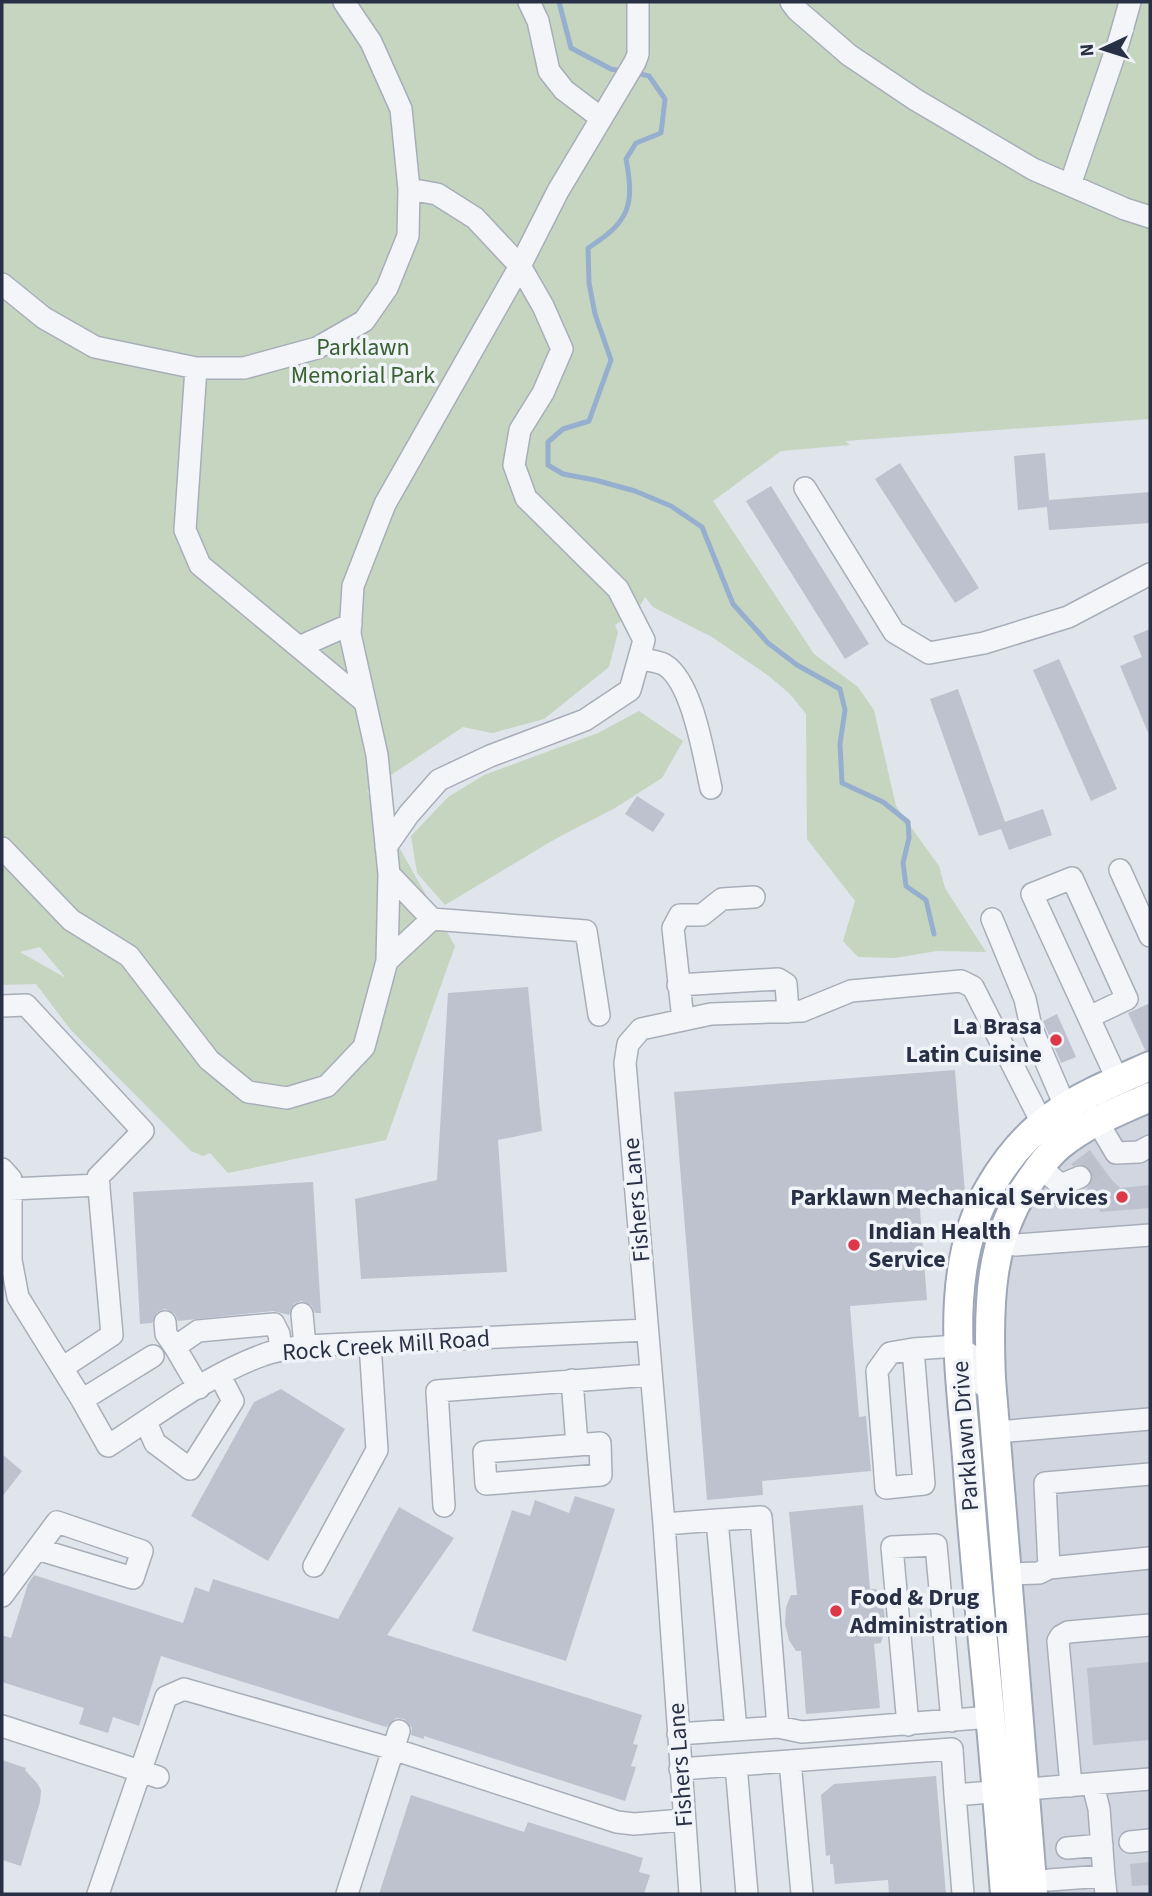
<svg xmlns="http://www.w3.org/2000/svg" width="1152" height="1896" font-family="'Source Sans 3',sans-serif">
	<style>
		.built { fill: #d2d6e0 }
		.green { fill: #c5d5c0; fill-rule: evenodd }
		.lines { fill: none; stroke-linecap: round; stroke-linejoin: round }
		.stream { stroke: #97afce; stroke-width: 5 }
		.building { fill: #bdc2ce }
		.minor-tunnel { stroke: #bbc0ca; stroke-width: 21; stroke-dasharray: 21 10; stroke-linecap: butt }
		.minor-casing { stroke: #a8aeb9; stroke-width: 24 }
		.major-casing { stroke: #9ea7b8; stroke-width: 32 }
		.minor { stroke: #f3f5f8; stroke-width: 21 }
		.major { stroke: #fff; stroke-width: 28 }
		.poi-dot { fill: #dd3848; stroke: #f0f3f8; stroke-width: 2.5 }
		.labels { text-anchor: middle; stroke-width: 7; stroke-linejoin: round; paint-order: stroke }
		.park-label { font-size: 24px; fill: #396132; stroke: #f0f3f8 }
		.poi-label { font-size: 24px; font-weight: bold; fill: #273044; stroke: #f0f3f8; text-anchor: end }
		.street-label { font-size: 24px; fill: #273044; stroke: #f0f3f8 }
	</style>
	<rect width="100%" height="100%" fill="#e0e4eb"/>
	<!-- built -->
	<path class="built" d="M1150,1097V1894H1033L991,1319L1029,1182Z"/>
	<!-- green -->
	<path class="green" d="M2,2H1150V419L845,441L850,445L781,451L713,501L814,654L858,687L874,710L896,806L939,866L945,888L986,952L937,951L895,958L858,957L843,941L855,901L807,839L806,714L790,694L770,677L712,637L653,607L645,597L637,611L615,625L618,632L609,667L544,719L492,733L463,727L367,791L455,946L386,1140L228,1173L210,1153L203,1156L191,1151L70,1029L36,984L2,985ZM40,947L64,976V977L20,952Z
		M639,711L683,741L662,778L615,808L557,838L445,905L417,873L411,836L448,797L484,775L598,733Z"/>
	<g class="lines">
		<!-- stream -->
		<path class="stream" d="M559,2L571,48L611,69L623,71
			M636,73L649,76L665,99L661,133L636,143L626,159C635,206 629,222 588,248L589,283L595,314L611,360L589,421L563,429L548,442V465L563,474L595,480L635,491L671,506L702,527L733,604L768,643L797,665L840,689L845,710L840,744L842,783L883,802L908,822L909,838L903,863L906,886L926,900L934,934"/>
	</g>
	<!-- building -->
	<path class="building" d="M1045,453L1049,500L1150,492V523L1049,530L1047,507L1018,510L1014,456Z
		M900,463L979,588L955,603L875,479Z
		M771,486L869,644L845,659L746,501Z
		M1150,629V737L1120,666L1142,657L1133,636Z
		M1059,659L1117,789L1091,801L1033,670Z
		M958,689L1005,822L1043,809L1052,835L1009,850L1001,829L979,836L930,699Z
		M637,796L665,814L653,832L625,814Z
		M528,987L542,1131L498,1140L507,1272L361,1279L355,1199L437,1180L448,993Z
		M1150,1003V1050H1145L1128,1013Z
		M1057,1014L1076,1057L1061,1063L1043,1021Z
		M955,1070L965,1193L919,1197L927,1300L850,1306L859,1417L866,1416L871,1471L762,1481L763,1495L707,1500L674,1092Z
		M1090,1150L1111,1179L1120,1188L1150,1185V1208L1100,1212L1099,1203L1087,1188L1093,1179L1092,1171L1082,1164L1073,1166L1071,1164Z
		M313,1182L321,1313H315L312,1306L301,1301L294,1304L289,1315L273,1311L178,1321L175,1314L165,1309L157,1312L152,1323L140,1324L133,1192Z
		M281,1389L345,1429L268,1561L191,1516L254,1402Z
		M2,1454L22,1471L2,1497Z
		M575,1496L615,1509L566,1661L472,1631L512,1510L530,1516L535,1500L569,1513Z
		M863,1505L870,1589H876L882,1599L886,1624L881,1643L874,1644L880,1708L806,1714L801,1651H796L789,1640L785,1624L786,1607L791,1595H797L789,1512Z
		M399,1507L454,1538L387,1635L642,1715L633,1744L638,1745L631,1766L636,1767L625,1801L424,1736V1739L411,1735L412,1728L404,1719L396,1718L386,1727L161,1656L139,1726L113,1717L108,1733L79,1724L84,1708L2,1682V1635L11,1638L28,1584L34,1575L183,1623L195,1587L209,1592L213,1579L338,1619Z
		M1150,1662V1740L1093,1745L1087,1668Z
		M2,1760L26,1768L25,1770L37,1783L41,1790L40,1802L21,1866L2,1860Z
		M936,1776L946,1894H889L888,1880L835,1884L833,1864H830V1855L826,1856L821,1795L834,1784Z
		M411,1795L524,1832L528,1822L643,1858L639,1872L650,1875L644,1894H379Z
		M1150,1862V1885L1132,1886L1130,1864Z"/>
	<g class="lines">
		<!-- minor-tunnel -->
		<path class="minor-tunnel" d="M1080,1177L1100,1164"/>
		<defs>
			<path id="minor" d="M529,2L538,21L549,71L564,90L601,118
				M791,2L797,10L849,55L916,100L1033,169L1125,209L1150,217
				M1070,185L1119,41L1130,2
				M2,284L44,318L95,347L196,368H244L317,348L364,321L387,288L408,236L409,189L401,109L371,42L344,2
				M196,368L185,530L200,565L365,702
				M805,488L894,632L929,653L984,643L1068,617L1150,574
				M299,647L351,624
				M639,659C647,660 658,661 665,665C693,683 704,757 711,788
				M386,847L409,814L439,780L490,756L585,720L630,690L644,640L618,589L526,498L514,465L520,430L543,393L562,349L543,306L520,266L475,218L437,194L409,189
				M2,848L71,920L129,956L209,1060L248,1092L287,1098L327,1086L364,1047L387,961L389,874L377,755L350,634L353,586L385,504L520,266L558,191L635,62L638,54V2
				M1120,870L1150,936
				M389,874L432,919L586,931L599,1015
				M992,919L1025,999L1031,1027L1065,1106
				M387,961L432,919
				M678,985L778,979L786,984L788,1012
				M2,1006L26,1005L143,1131L98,1177L112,1335L62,1368
				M1089,1017L1127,999L1072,878L1032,894L1118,1081
				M683,1020L673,928L680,915H702L722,899L754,897
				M1097,1121L1116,1153L1139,1152L1150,1146
				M1040,1167L1061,1185L1080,1177
				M2,1169L11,1179V1260L18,1297L82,1400
				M11,1189L99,1185
				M1015,1245L1150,1235
				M302,1314L305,1346
				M165,1322L166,1334L175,1347
				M913,1349L890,1353L877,1371L886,1488L924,1484L913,1349L958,1346L976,1359L984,1386
				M153,1356L82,1400L108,1446C157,1415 207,1375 263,1355C276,1350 291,1348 305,1346L647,1330
				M572,1380L577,1445L600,1443L601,1475L486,1484L484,1452L577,1445
				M199,1388L175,1347L198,1331L274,1324L279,1334L281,1350
				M146,1422L155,1443L190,1469L233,1401L220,1376
				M1009,1431L1150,1419
				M444,1506L437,1391L651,1375
				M717,1520L761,1517L778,1727
				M664,1524L717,1520L736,1730
				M314,1566L377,1450L370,1344
				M1049,1568L1045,1483L1150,1474
				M1007,1574L1039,1573L1049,1568L1150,1558
				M2,1596L57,1522L142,1551L133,1578L37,1549
				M908,1725L892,1547L936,1545L952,1721
				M2,1726L158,1777
				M678,1734L778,1727L802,1732L991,1717
				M790,1761L952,1749L955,1795L1150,1779
				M736,1765L747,1894
				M680,1769L790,1761L802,1894
				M1093,1785L1099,1809L1104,1876
				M1071,1786L1058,1641L1061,1636L1068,1632L1150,1625
				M955,1795L963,1894
				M1130,1842L1150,1840
				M1067,1848L1102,1845
				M1049,1880L1104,1876L1106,1894
				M98,1894L166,1697L184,1689L393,1749L617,1822L634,1824L683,1820
				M347,1894L399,1731
				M690,1894L664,1524L625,1063L628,1044L641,1029L711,1014L802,1011L851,991L961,981L973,987L1042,1123L1052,1135"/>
			<path id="major" d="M1005,1894C999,1817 993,1740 985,1662C978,1594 972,1526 967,1457C960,1369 943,1268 990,1187C1032,1115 1078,1098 1150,1066
				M1033,1894L991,1379C988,1308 988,1236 1032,1178C1040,1166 1049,1154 1060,1145C1087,1123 1119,1111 1150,1097"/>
		</defs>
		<!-- minor casing -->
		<use href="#minor" class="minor-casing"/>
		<!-- major casing -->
		<use href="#major" class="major-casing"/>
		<!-- minor -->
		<use href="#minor" class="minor"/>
		<!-- major -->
		<use href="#major" class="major"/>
	</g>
	<!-- markers -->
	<g class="poi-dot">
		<circle cx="1056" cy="1040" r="7"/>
		<circle cx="1122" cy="1197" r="7"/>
		<circle cx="854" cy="1245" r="7"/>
		<circle cx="836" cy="1611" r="7"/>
	</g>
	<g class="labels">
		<!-- park labels -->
		<g class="park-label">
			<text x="363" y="355">Parklawn<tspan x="363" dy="28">Memorial Park</tspan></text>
		</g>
		<!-- poi labels -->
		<g class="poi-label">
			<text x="1042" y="1034">La Brasa<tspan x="1042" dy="28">Latin Cuisine</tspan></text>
			<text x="1108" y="1205">Parklawn Mechanical Services</text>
			<text x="868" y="1239" text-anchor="start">Indian Health<tspan x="868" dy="28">Service</tspan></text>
			<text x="850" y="1605" text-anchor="start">Food &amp; Drug<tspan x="850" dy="28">Administration</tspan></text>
		</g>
		<!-- street labels -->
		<g class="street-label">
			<text transform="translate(636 1200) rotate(-95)" y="8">Fishers Lane</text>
			<text transform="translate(386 1345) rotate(-4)" y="8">Rock Creek Mill Road</text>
			<text transform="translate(965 1436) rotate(-94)" y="8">Parklawn Drive</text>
			<text transform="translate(680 1765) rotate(-94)" y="8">Fishers Lane</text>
		</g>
	</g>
	<!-- border -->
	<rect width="1152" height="1896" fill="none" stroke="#273044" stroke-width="7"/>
	<!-- north arrow -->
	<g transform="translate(1103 49) rotate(266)" stroke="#f0f3f8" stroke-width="5" paint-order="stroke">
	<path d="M0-5L12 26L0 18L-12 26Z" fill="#273044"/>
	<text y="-10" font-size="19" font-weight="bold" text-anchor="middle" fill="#273044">N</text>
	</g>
</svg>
